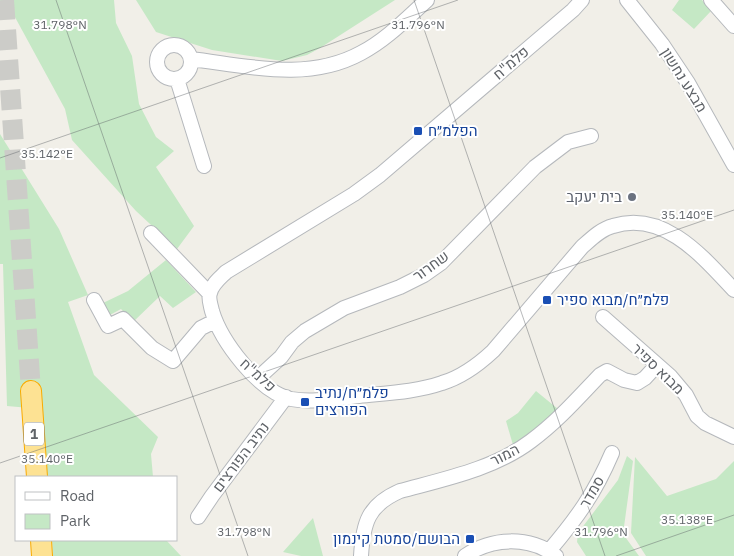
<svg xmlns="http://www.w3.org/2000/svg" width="734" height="556" font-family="'IBM Plex Sans',Heebo,sans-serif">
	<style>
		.green { fill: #c5e8c5 }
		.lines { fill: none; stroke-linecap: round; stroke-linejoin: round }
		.highway-tunnel { stroke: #ccccc8; stroke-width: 20; stroke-dasharray: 20 10; stroke-linecap: butt }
		.minor-casing { stroke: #b5b8bc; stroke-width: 16 }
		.highway-casing { stroke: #f9ab00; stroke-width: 22 }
		.minor { stroke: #fff; stroke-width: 14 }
		.highway { stroke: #fde293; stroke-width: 20 }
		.ticks { fill: none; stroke: #5f6368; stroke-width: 1; stroke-opacity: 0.45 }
		.transit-dot { fill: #1a4fb4; stroke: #fff; stroke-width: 2 }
		.worship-dot { fill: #6b7280; stroke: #fff; stroke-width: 2 }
		.labels { text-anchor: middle; stroke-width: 4; stroke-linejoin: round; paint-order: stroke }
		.shield { fill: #fff; stroke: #8f9295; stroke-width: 1 }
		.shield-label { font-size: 14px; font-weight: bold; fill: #5f6368 }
		.street-label { font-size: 15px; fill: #5f6368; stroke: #fff }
		.transit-label { font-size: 15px; fill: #164399; stroke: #fff; text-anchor: start }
		.worship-label { font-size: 15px; fill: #5b616d; stroke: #fff; text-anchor: end }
		.ticks-label { font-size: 12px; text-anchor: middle; fill: #5f6368; stroke: #fff; stroke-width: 4; stroke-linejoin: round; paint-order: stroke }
	</style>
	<rect width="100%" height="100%" fill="#f1efe8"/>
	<!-- green -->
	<path class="green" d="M0,0H114L116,23L132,56L139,104L156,137L174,151L156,167L194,226L177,249L136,211L72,140L65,109L10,8L0,11Z
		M136,0H395L320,48L307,55L282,61L212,50L156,32Z
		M679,0H702L711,11L694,29L672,10Z
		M0,134L59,229L88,295L68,302L94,375L158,437L151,454L153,477H47L41,409L7,406L3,264H0Z
		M166,260L196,292L173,308L160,296L133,322L121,309L108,316L103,303L128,291Z
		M536,391L558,409L525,439L513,445L506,421L518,413Z
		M627,456L633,461L623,534L639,556H586L577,542L578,533L618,480Z
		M635,457L667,496L716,479L734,461V556H646L631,533Z
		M313,518L323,556H301L283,552Z
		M52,540H166L181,556H53Z"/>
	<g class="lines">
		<!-- highway-tunnel -->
		<path class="highway-tunnel" d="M4,0L31,391"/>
		<defs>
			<path id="minor" d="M582,0L573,10L380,175L354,194L226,272C220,278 212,284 210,293C208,298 211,306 212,311C221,341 259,392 291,399C313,403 337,398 359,396C387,393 416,392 442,383C462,377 478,365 493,351L582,247C591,239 601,229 613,226C664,210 703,257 734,290
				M627,0L662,44L688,83L734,165
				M711,0L734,26
				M157 62a17 17 0 1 1 34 0a17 17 0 1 1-34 0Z
				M191,59C248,66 308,82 361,53C386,40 406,19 427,0
				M177,79L204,166
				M151,233L209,293
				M94,300L108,326L123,319L152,348L173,361L201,328L215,321
				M603,317L670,376L686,395L697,416L705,423L734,437
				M258,378L281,357L292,342L305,331L344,308L400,287L424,275L441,263L535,167L568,142L591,136
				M198,517L212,496L286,397
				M549,551C577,518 595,493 612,453
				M361,556C363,523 368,505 400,491C444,479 494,469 531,441C557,422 578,398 600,375L607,371L624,380L637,383L645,378L657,365
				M465,556C492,537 529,536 556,556"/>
			<path id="highway" d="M31,391L37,477
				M41,540L42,556"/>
		</defs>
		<!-- minor casing -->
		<use href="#minor" class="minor-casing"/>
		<!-- highway casing -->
		<use href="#highway" class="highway-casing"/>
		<!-- minor -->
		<use href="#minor" class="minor"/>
		<!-- highway -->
		<use href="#highway" class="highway"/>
	</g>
	<!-- ticks -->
	<path class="ticks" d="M56,0L248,556M414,0L605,556M0,158L458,0M0,463L734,210M616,556L734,515"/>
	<!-- markers -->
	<g class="transit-dot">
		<rect x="413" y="126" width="10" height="10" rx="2.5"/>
		<rect x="542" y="295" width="10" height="10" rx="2.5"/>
		<rect x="300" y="397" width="10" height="10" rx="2.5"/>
		<rect x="465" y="534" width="10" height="10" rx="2.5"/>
	</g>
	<circle class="worship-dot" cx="632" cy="197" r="5"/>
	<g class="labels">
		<!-- shield labels -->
		<rect class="shield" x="24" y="422.5" width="20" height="23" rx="4"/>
		<g class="shield-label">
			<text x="34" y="439">1</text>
		</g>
		<!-- street labels -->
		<g class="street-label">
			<text transform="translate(511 63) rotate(-41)" y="5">פלמ"ח</text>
			<text transform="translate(684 80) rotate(58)" y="5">מבצע נחשון</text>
			<text transform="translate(431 266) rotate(-36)" y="5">שחרור</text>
			<text transform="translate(658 369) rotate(44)" y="5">מבוא ספיר</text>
			<text transform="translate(258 375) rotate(42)" y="5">פלמ"ח</text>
			<text transform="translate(505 455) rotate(-27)" y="5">המור</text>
			<text transform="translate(241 457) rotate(-53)" y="5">נתיב הפורצים</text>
			<text transform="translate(592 492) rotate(-60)" y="5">סמדר</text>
		</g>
		<!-- transit labels -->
		<g class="transit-label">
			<text x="428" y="136">הפלמ״ח</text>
			<text x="557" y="305">פלמ״ח/מבוא ספיר</text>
			<text x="315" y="398">פלמ״ח/נתיב<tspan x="315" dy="17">הפורצים</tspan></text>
			<text x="460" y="544" text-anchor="end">הבושם/סמטת קינמון</text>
		</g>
		<!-- worship labels -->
		<g class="worship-label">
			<text x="622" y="202">בית יעקב</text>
		</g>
	</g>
	<g class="ticks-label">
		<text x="60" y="29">31.798°N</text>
		<text x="418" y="29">31.796°N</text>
		<text x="47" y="158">35.142°E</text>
		<text x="687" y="219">35.140°E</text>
		<text x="47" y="463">35.140°E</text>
		<text x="687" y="524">35.138°E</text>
		<text x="244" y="536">31.798°N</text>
		<text x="601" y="536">31.796°N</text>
	</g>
	<!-- legend -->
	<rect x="15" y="476" width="162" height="65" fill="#ffffff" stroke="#bfc1c3"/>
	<rect x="25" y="492" width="25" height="8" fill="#ffffff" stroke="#bfc1c3"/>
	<text x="60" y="501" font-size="15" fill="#5f6368">Road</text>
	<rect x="25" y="514" width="25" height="15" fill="#c5e8c5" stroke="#bfc1c3"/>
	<text x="60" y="526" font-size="15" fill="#5f6368">Park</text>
</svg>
